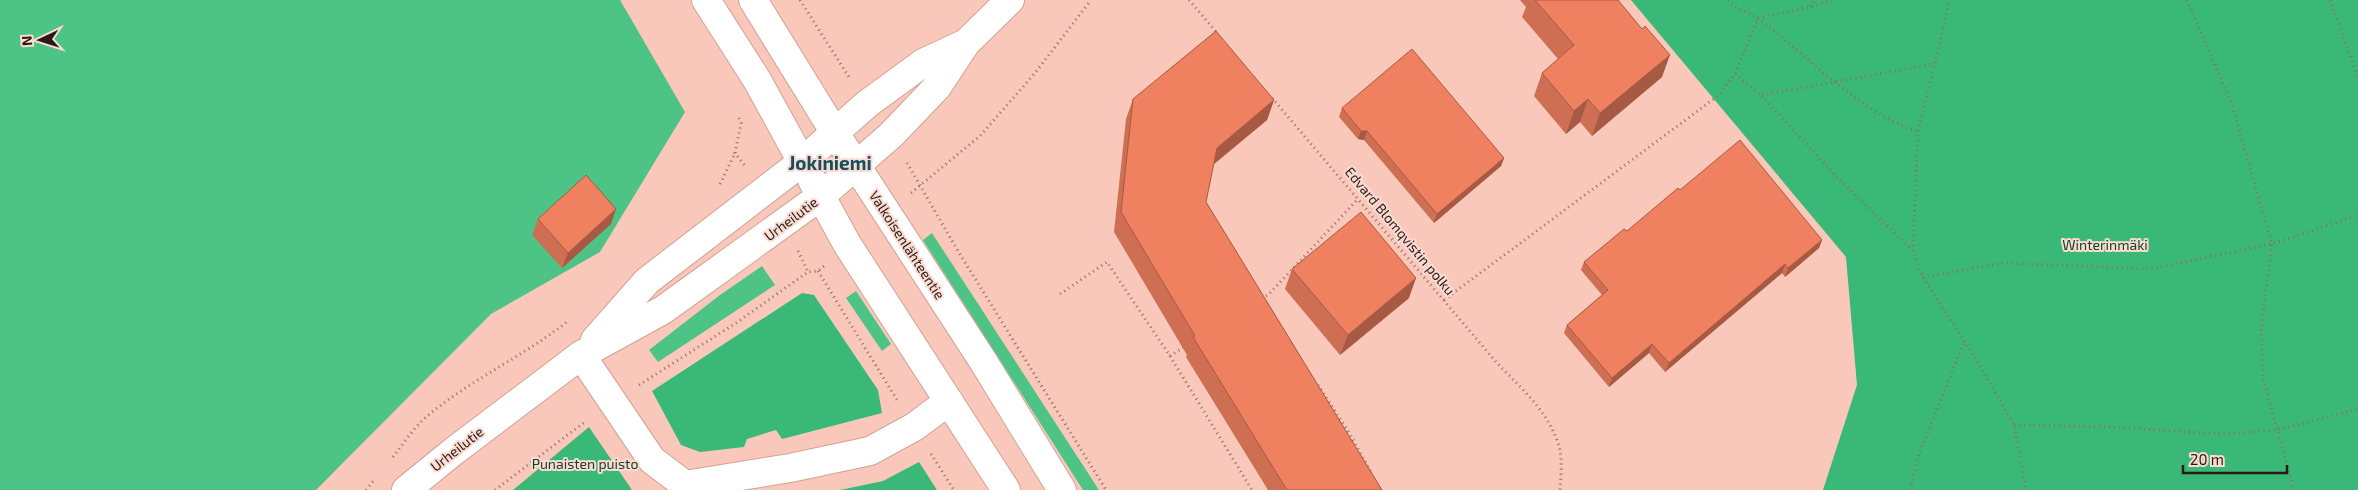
<svg xmlns="http://www.w3.org/2000/svg" width="2358" height="490" font-family="'Exo 2',sans-serif">
	<style>
		.green { fill: #4dc485 }
		.forest { fill: #3ab878 }
		.lines { fill: none; stroke-linecap: round; stroke-linejoin: round }
		.minor-casing { stroke: #d2a294; stroke-width: 30 }
		.major-casing { stroke: #d2a294; stroke-width: 30 }
		.path { stroke: #8f6e65; stroke-width: 3; stroke-dasharray: 1 4; stroke-linecap: butt }
		.minor { stroke: #fff; stroke-width: 28 }
		.major { stroke: #fff; stroke-width: 28 }
		.wall { fill: #ce6e53 }
		.shaded-wall { fill: #a75a43 }
		.building { fill: #ef8060; stroke: #a75a43 }
		.labels { text-anchor: middle; stroke-width: 4; stroke-linejoin: round; paint-order: stroke }
		.street-label { font-size: 14px; fill: #2a1914; stroke: #f9dbd2 }
		.park-label { font-size: 14px; fill: #11432a; stroke: #f9dbd2 }
		.district-label { font-size: 19px; font-weight: bold; fill: #184f5c; stroke: #f9dbd2 }
	</style>
	<rect width="100%" height="100%" fill="#fac8ba"/>
	<!-- green -->
	<path class="green" d="M0,0H620L685,112L600,252L491,314L316,490H0Z
		M932,233L1099,490H1083L923,240Z
		M762,266L775,285L658,362L649,350L720,295Z
		M856,291L891,344L882,351L846,298Z"/>
	<!-- forest -->
	<path class="forest" d="M1631,0H2358V490H1823L1857,385L1846,257Z
		M802,293L814,295L878,390L882,413L782,439L776,430L747,439L744,447L700,452L681,445L652,391Z
		M589,427L632,490H513Z
		M919,462L937,490H840L883,481Z"/>
	<g class="lines">
		<defs>
			<path id="minor" d="M706,0L757,80L802,162
				M753,0L835,133
				M581,355L652,460L685,485L790,468L870,451L914,427L949,401"/>
			<path id="major" d="M835,133L983,361L1062,490
				M812,180L847,244L1006,490
				M595,340L647,281L802,162L867,104L923,63L966,43
				M406,490L454,451L581,355L663,310L821,196L891,135L937,87L966,43L1010,0"/>
		</defs>
		<!-- minor casing -->
		<use href="#minor" class="minor-casing"/>
		<!-- major casing -->
		<use href="#major" class="major-casing"/>
		<!-- path -->
		<path class="path" d="M800,0L849,77
			M1189,0L1218,34
			M1728,0C1739,12 1749,11 1760,20C1811,58 1857,111 1918,132
			M2187,0L2232,105L2272,244L2261,327L2263,378L2294,490
			M2330,0L2358,77
			M1811,7L1815,0
			M1735,74L1761,95L1836,176L1913,251L1923,277L1979,364L2014,425L2026,490
			M1762,95L1934,64
			M1272,98L1496,362C1519,386 1547,410 1558,443C1563,457 1561,475 1560,490
			M739,118L741,123L735,153L745,166
			M907,163L958,251L1106,490
			M720,184L735,153
			M911,193L980,136L1035,73L1091,0
			M798,251L808,272
			M1913,251L1918,132L1950,0
			M818,271L897,400
			M1923,277L2003,263L2149,269L2272,244L2358,215
			M1060,294L1107,262L1170,356L1252,490
			M1262,299L1269,294L1358,199
			M1444,300L1719,95L1735,74L1758,18L1810,7L1834,0
			M1170,356L1184,347
			M639,385L736,323L808,272L818,271L824,266
			M1318,385L1348,431L1371,472
			M2014,425L2112,427L2220,434L2278,430L2358,409
			M931,454L954,490
			M393,457C403,444 413,429 425,418C469,380 523,357 568,321
			M366,490L375,479
			M495,490L586,421
			M1910,490L1918,457L1964,342"/>
		<!-- minor -->
		<use href="#minor" class="minor"/>
		<!-- major -->
		<use href="#major" class="major"/>
	</g>
	<!-- wall -->
	<path class="wall" d="M1520,0H1618L1662,77L1592,136L1580,122L1566,134L1534,96L1542,73L1558,59L1522,17L1526,7Z
		M1133,99L1274,100L1267,120L1213,165L1206,202L1382,490H1268L1186,357L1187,355L1114,232L1126,119Z
		M1342,108L1504,158L1501,166L1434,223L1364,140L1358,139L1339,117Z
		M1680,190L1822,240L1819,248L1785,277L1782,273L1665,372L1649,353L1609,387L1564,333L1567,325L1602,295L1581,270L1584,262L1627,231Z
		M538,219L611,224L562,268L532,235Z
		M1292,269L1409,298L1340,355L1285,289Z"/>
	<!-- shaded-wall -->
	<path class="shaded-wall" d="M1670,55L1662,77L1592,136L1600,113Z
		M1588,99L1580,122L1566,134L1574,111Z
		M1274,100L1267,120L1209,168L1217,148Z
		M1361,131H1367L1364,140L1358,139Z
		M1504,158L1501,166L1434,223L1437,214Z
		M616,209L611,224L562,268L568,253Z
		M1822,240L1819,248L1785,277L1788,268Z
		M1785,264L1782,273L1665,372L1669,363Z
		M1416,278L1409,298L1340,355L1348,335Z
		M1652,344L1649,353L1609,387L1612,378Z"/>
	<!-- building -->
	<path class="building" d="M1535,0H1618L1642,29L1645,26L1670,55L1600,113L1588,99L1574,111L1542,73L1574,45Z
		M1216,31L1274,100L1217,148L1206,202L1382,490H1287L1193,337L1195,336L1121,212L1133,99Z
		M1412,49L1504,158L1437,214L1367,131H1361L1342,108Z
		M1740,140L1822,240L1788,268L1785,264L1669,363L1652,344L1612,378L1567,325L1608,290L1584,262L1624,229L1627,231L1678,188L1680,190Z
		M586,175L616,209L568,253L538,219Z
		M1361,212L1416,278L1348,335L1292,269Z"/>
	<g class="labels">
		<!-- street labels -->
		<g class="street-label">
			<text transform="translate(791 219) rotate(-37)" y="5">Urheilutie</text>
			<text transform="translate(1400 231) rotate(50)" y="5">Edvard Blomqvistin polku</text>
			<text transform="translate(907 245) rotate(57)" y="5">Valkoisenlähteentie</text>
			<text transform="translate(457 449) rotate(-38)" y="5">Urheilutie</text>
		</g>
		<!-- park labels -->
		<g class="park-label">
			<text x="2105" y="250">Winterinmäki</text>
			<text x="585" y="469">Punaisten puisto</text>
		</g>
		<!-- district labels -->
		<g class="district-label">
			<text x="830" y="170">Jokiniemi</text>
		</g>
	</g>
	<!-- north arrow -->
	<g transform="translate(40 40) rotate(266)" stroke="#f9dbd2" stroke-width="4" paint-order="stroke">
	<path d="M0-4L9 19L0 12L-9 19Z" fill="#2a1914"/>
	<text y="-8" font-size="14" font-weight="bold" text-anchor="middle" fill="#2a1914">N</text>
	</g>
	<!-- scale -->
	<path d="M2183 465v8h104v-8" fill="none" stroke="#2a1914" stroke-width="2.5"/>
	<text x="2190" y="465" font-size="15" fill="#2a1914" stroke="#f9dbd2" stroke-width="4" paint-order="stroke">20 m</text>
</svg>
